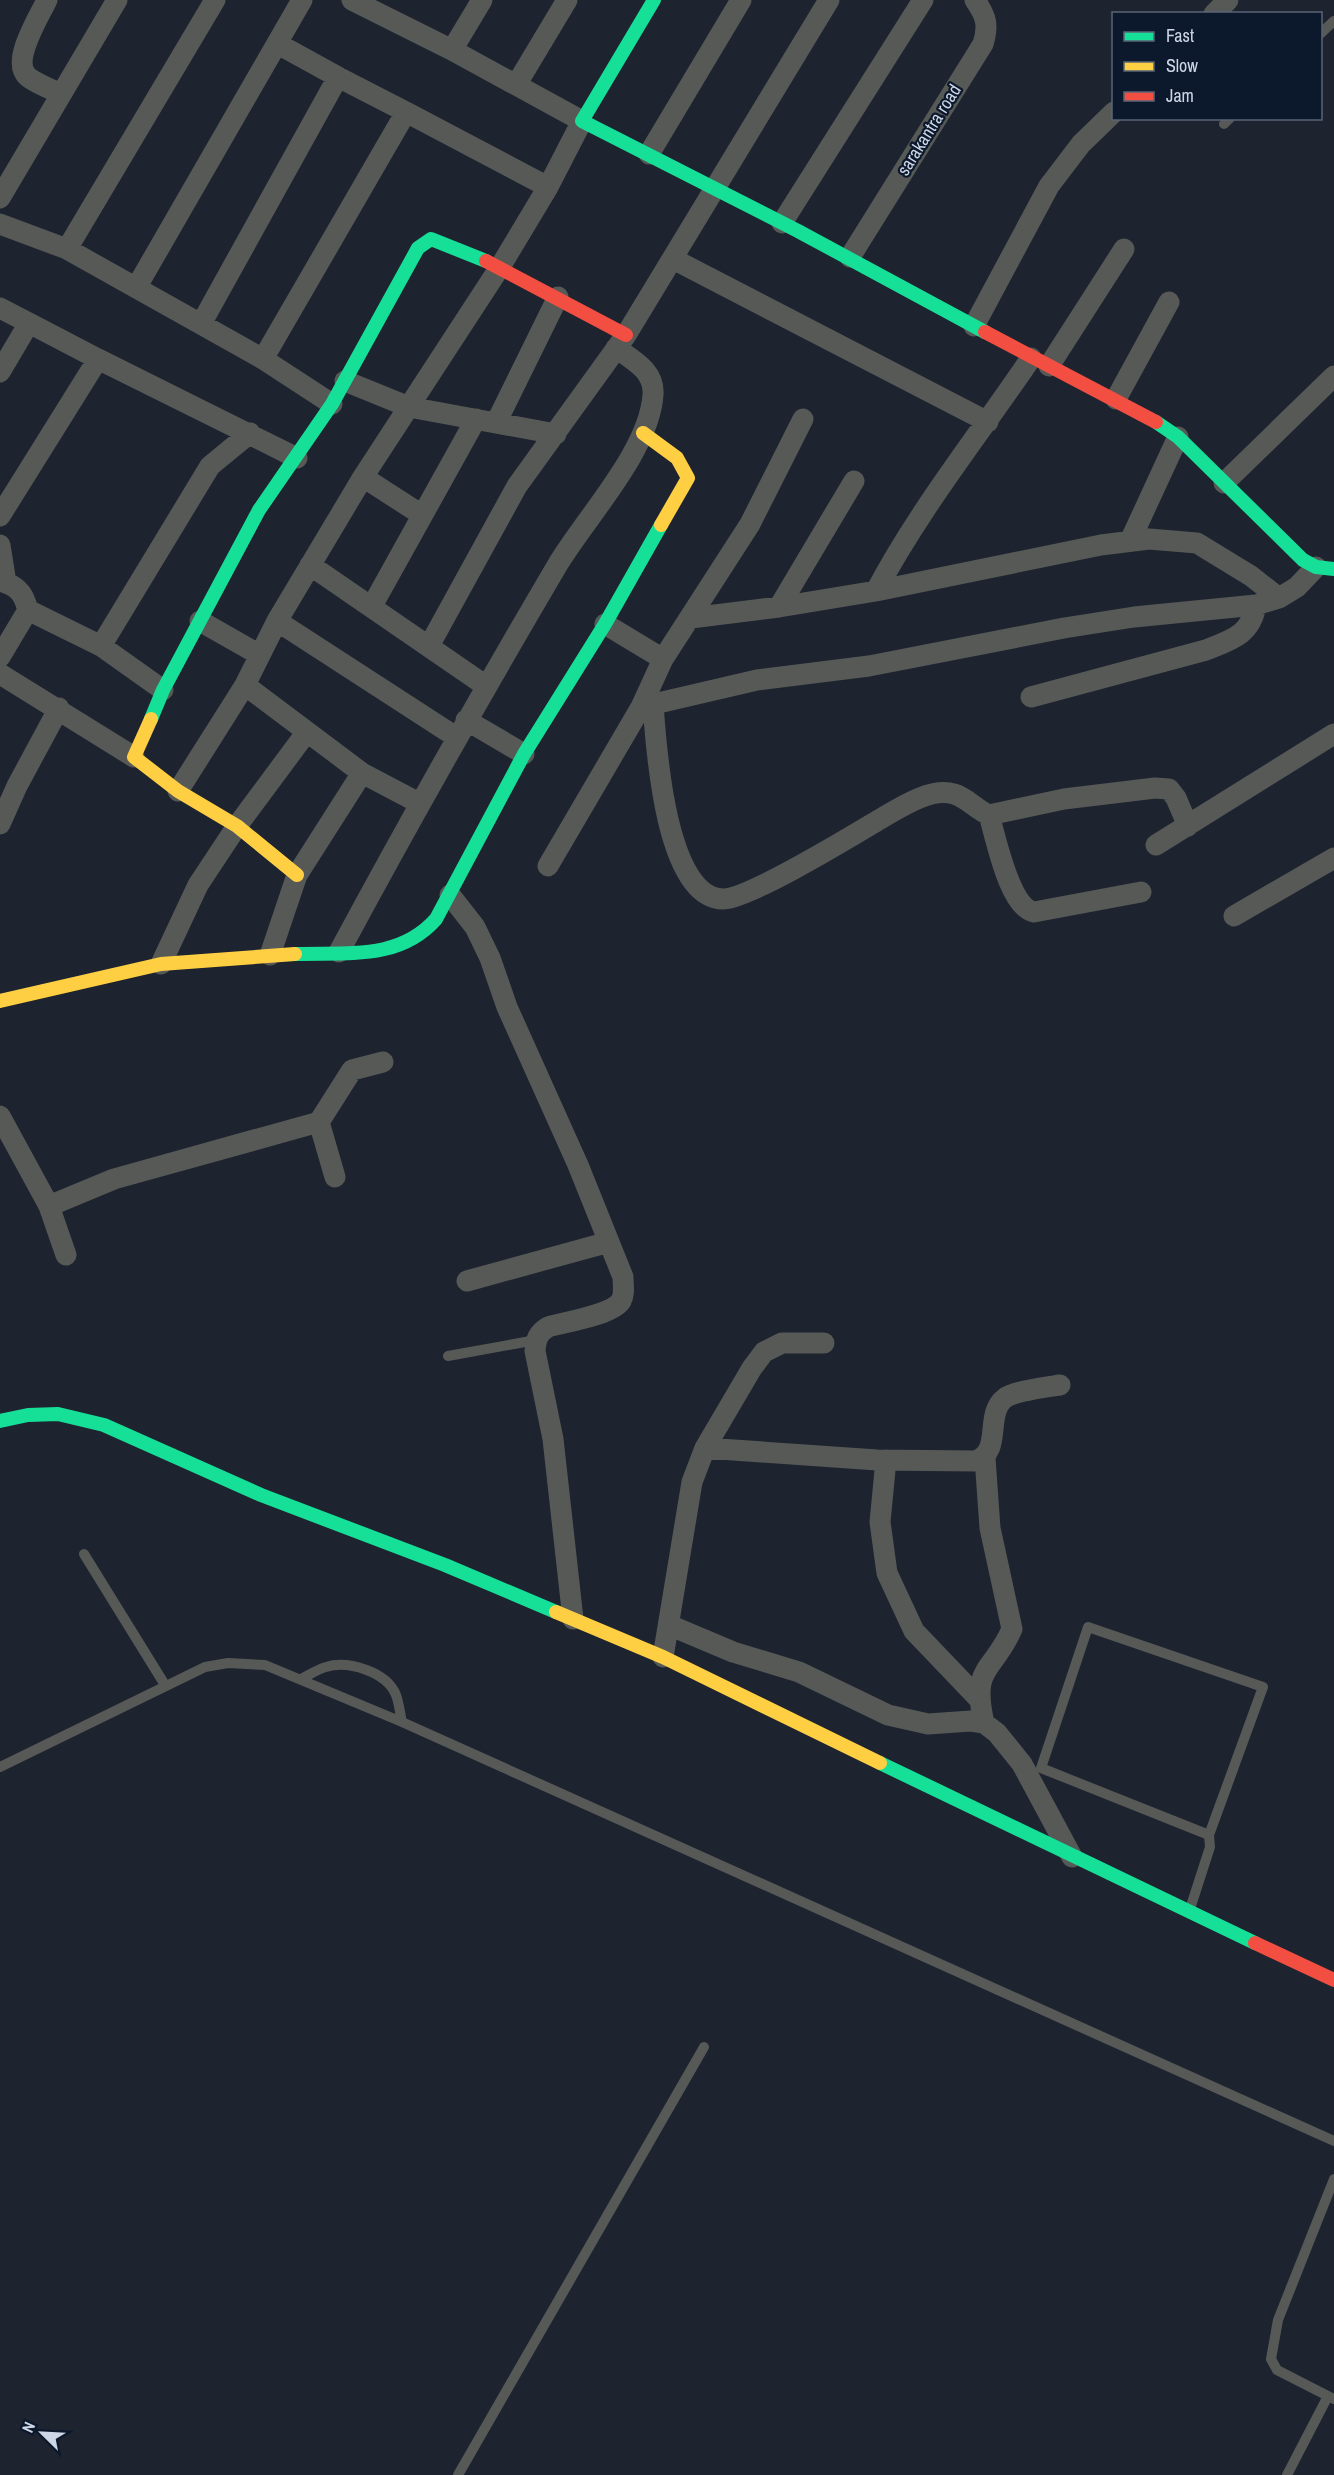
<svg xmlns="http://www.w3.org/2000/svg" width="1334" height="2475" font-family="'Archivo Narrow',sans-serif">
	<style>
		.lines { fill: none; stroke-linecap: round; stroke-linejoin: round }
		.lane { stroke: #565956; stroke-width: 10 }
		.street { stroke: #565956; stroke-width: 21 }
		.fast { stroke: #16e098; stroke-width: 14 }
		.slow { stroke: #ffcf43; stroke-width: 14 }
		.jam { stroke: #f24e42; stroke-width: 14 }
		.labels { text-anchor: middle; stroke-width: 4.5; stroke-linejoin: round; paint-order: stroke }
		.street-label { font-size: 18px; fill: #cdd6e5; stroke: #0c182c }
	</style>
	<rect width="100%" height="100%" fill="#1d232f"/>
	<g class="lines">
		<!-- lane -->
		<path class="lane" d="M1320,34L1334,21
			M1224,124L1230,118
			M448,1356L536,1340
			M84,1554L165,1685
			M301,1679C309,1675 318,1669 326,1667C348,1660 387,1672 396,1695C399,1703 400,1713 402,1722
			M0,1767L205,1667L228,1663L265,1665L402,1722L1334,2141
			M1189,1912L1210,1847L1209,1835L1041,1768L1088,1627L1263,1687L1209,1835
			M1334,2179L1278,2320L1271,2359L1277,2370L1334,2399
			M458,2475L704,2047
			M1287,2475L1328,2396"/>
		<!-- street -->
		<path class="street" d="M47,0C39,17 10,62 28,77C37,84 51,89 61,94
			M352,0L452,50
			M1214,14L1228,0
			M516,85L567,0
			M406,112L548,187
			M649,154L741,0
			M0,198L117,0
			M782,223L923,0
			M0,224L67,249L215,0
			M67,249L263,359L332,404
			M850,257L983,44C989,25 986,16 975,0
			M673,259L988,422
			M136,288L302,0
			M0,308L29,323L0,372
			M201,324L338,77L278,44
			M974,326L1049,186L1081,144L1114,112
			M98,359L297,458
			M263,359L406,112L338,77
			M1049,366L1124,249
			M345,381L409,407L556,434
			M1116,399L1169,302
			M497,421L558,297
			M363,477L422,515
			M1224,483L1334,376
			M0,516L98,359L29,323
			M1130,541L1178,437
			M0,545L6,583C20,588 24,596 28,610L101,646L163,690
			M310,565L486,686
			M876,591C920,508 979,435 1031,358
			M372,606L476,419
			M779,607L854,481
			M691,618L779,607L876,591L1101,545L1149,539L1197,543L1251,576L1279,598
			M200,621L260,655
			M277,621L456,737
			M605,624L663,659
			M101,646L210,466L250,433
			M429,646L517,486L626,335L829,0
			M0,657L28,610
			M0,674L134,757
			M245,685L362,773L419,803
			M1031,697L1206,650C1231,640 1251,635 1256,605
			M653,704C656,745 665,898 723,899C749,899 855,834 882,818C901,807 931,787 954,794C966,797 977,810 989,815L1064,799L1155,788L1169,789L1176,798L1188,826
			M641,707L757,680L869,666L1064,628L1134,617L1256,605L1279,598L1297,587L1316,567
			M466,720L524,754
			M178,791L245,685L277,621L363,477L500,267L548,187L582,121L452,50L482,0
			M989,815C996,838 1009,907 1034,912L1141,892
			M0,824L17,786L59,708
			M1156,845L1334,734
			M548,866L641,707L663,659L750,524L803,419
			M450,895L475,927L490,958L507,1007L578,1165L623,1277C623,1285 625,1294 621,1301C612,1315 565,1322 548,1327C538,1333 536,1339 535,1351L553,1439L573,1619
			M1234,916L1334,858
			M339,952C410,820 482,693 558,564C587,516 649,451 653,395C655,371 633,360 616,348
			M270,955L297,875L362,773
			M161,964L198,885L237,826L306,733
			M0,1116L49,1206L66,1255
			M319,1122L335,1177
			M49,1206L114,1179L319,1122L352,1070L383,1062
			M467,1281L609,1242
			M705,1448L877,1460L976,1461C1003,1451 984,1414 1005,1398C1014,1391 1047,1387 1060,1385
			M886,1460L880,1522L887,1573L914,1631L979,1699
			M669,1625L733,1652L799,1672L888,1715L928,1724L971,1721L984,1723L997,1733L1022,1764L1072,1857
			M663,1657L692,1482L705,1448L752,1368L764,1352L782,1343H824
			M984,1723C971,1665 992,1674 1012,1629L990,1528L985,1458"/>
		<!-- fast -->
		<path class="fast" d="M654,0L582,121L798,231L985,332
			M1156,422L1178,437L1303,560L1316,567L1334,569
			M151,719L163,690L259,510L332,404L418,248L431,239L486,261
			M295,954C346,952 399,961 436,919L524,754L605,624L661,525
			M0,1421L28,1415L58,1414L104,1425L261,1495L445,1565L556,1612
			M880,1763L1255,1943"/>
		<!-- slow -->
		<path class="slow" d="M643,433L677,458L688,478L661,525
			M151,719L134,757L178,791L237,826L297,875
			M0,1001L161,964L295,954
			M556,1612L663,1657L880,1763"/>
		<!-- jam -->
		<path class="jam" d="M486,261L626,335
			M985,332L1156,422
			M1255,1943L1334,1980"/>
	</g>
	<g class="labels">
		<!-- street labels -->
		<g class="street-label">
			<text transform="translate(929 130) rotate(-58)" y="6">sarakantra road</text>
		</g>
	</g>
	<!-- legend -->
	<rect x="1112" y="12" width="210" height="108" fill="#0c182c" stroke="#596476" stroke-width="1.5"/>
	<rect x="1124" y="32" width="30" height="9" fill="#16e098" stroke="#596476" stroke-width="1.5"/>
	<text x="1166" y="42" font-size="18" fill="#cdd6e5">Fast</text>
	<rect x="1124" y="62" width="30" height="9" fill="#ffcf43" stroke="#596476" stroke-width="1.5"/>
	<text x="1166" y="72" font-size="18" fill="#cdd6e5">Slow</text>
	<rect x="1124" y="92" width="30" height="9" fill="#f24e42" stroke="#596476" stroke-width="1.5"/>
	<text x="1166" y="102" font-size="18" fill="#cdd6e5">Jam</text>
	<!-- north arrow -->
	<g transform="translate(42 2433) rotate(294)" stroke="#0c182c" stroke-width="4.5" paint-order="stroke">
	<path d="M0-4.5L10 22L0 15L-10 22Z" fill="#cdd6e5"/>
	<text y="-9" font-size="16" font-weight="bold" text-anchor="middle" fill="#cdd6e5">N</text>
	</g>
</svg>
